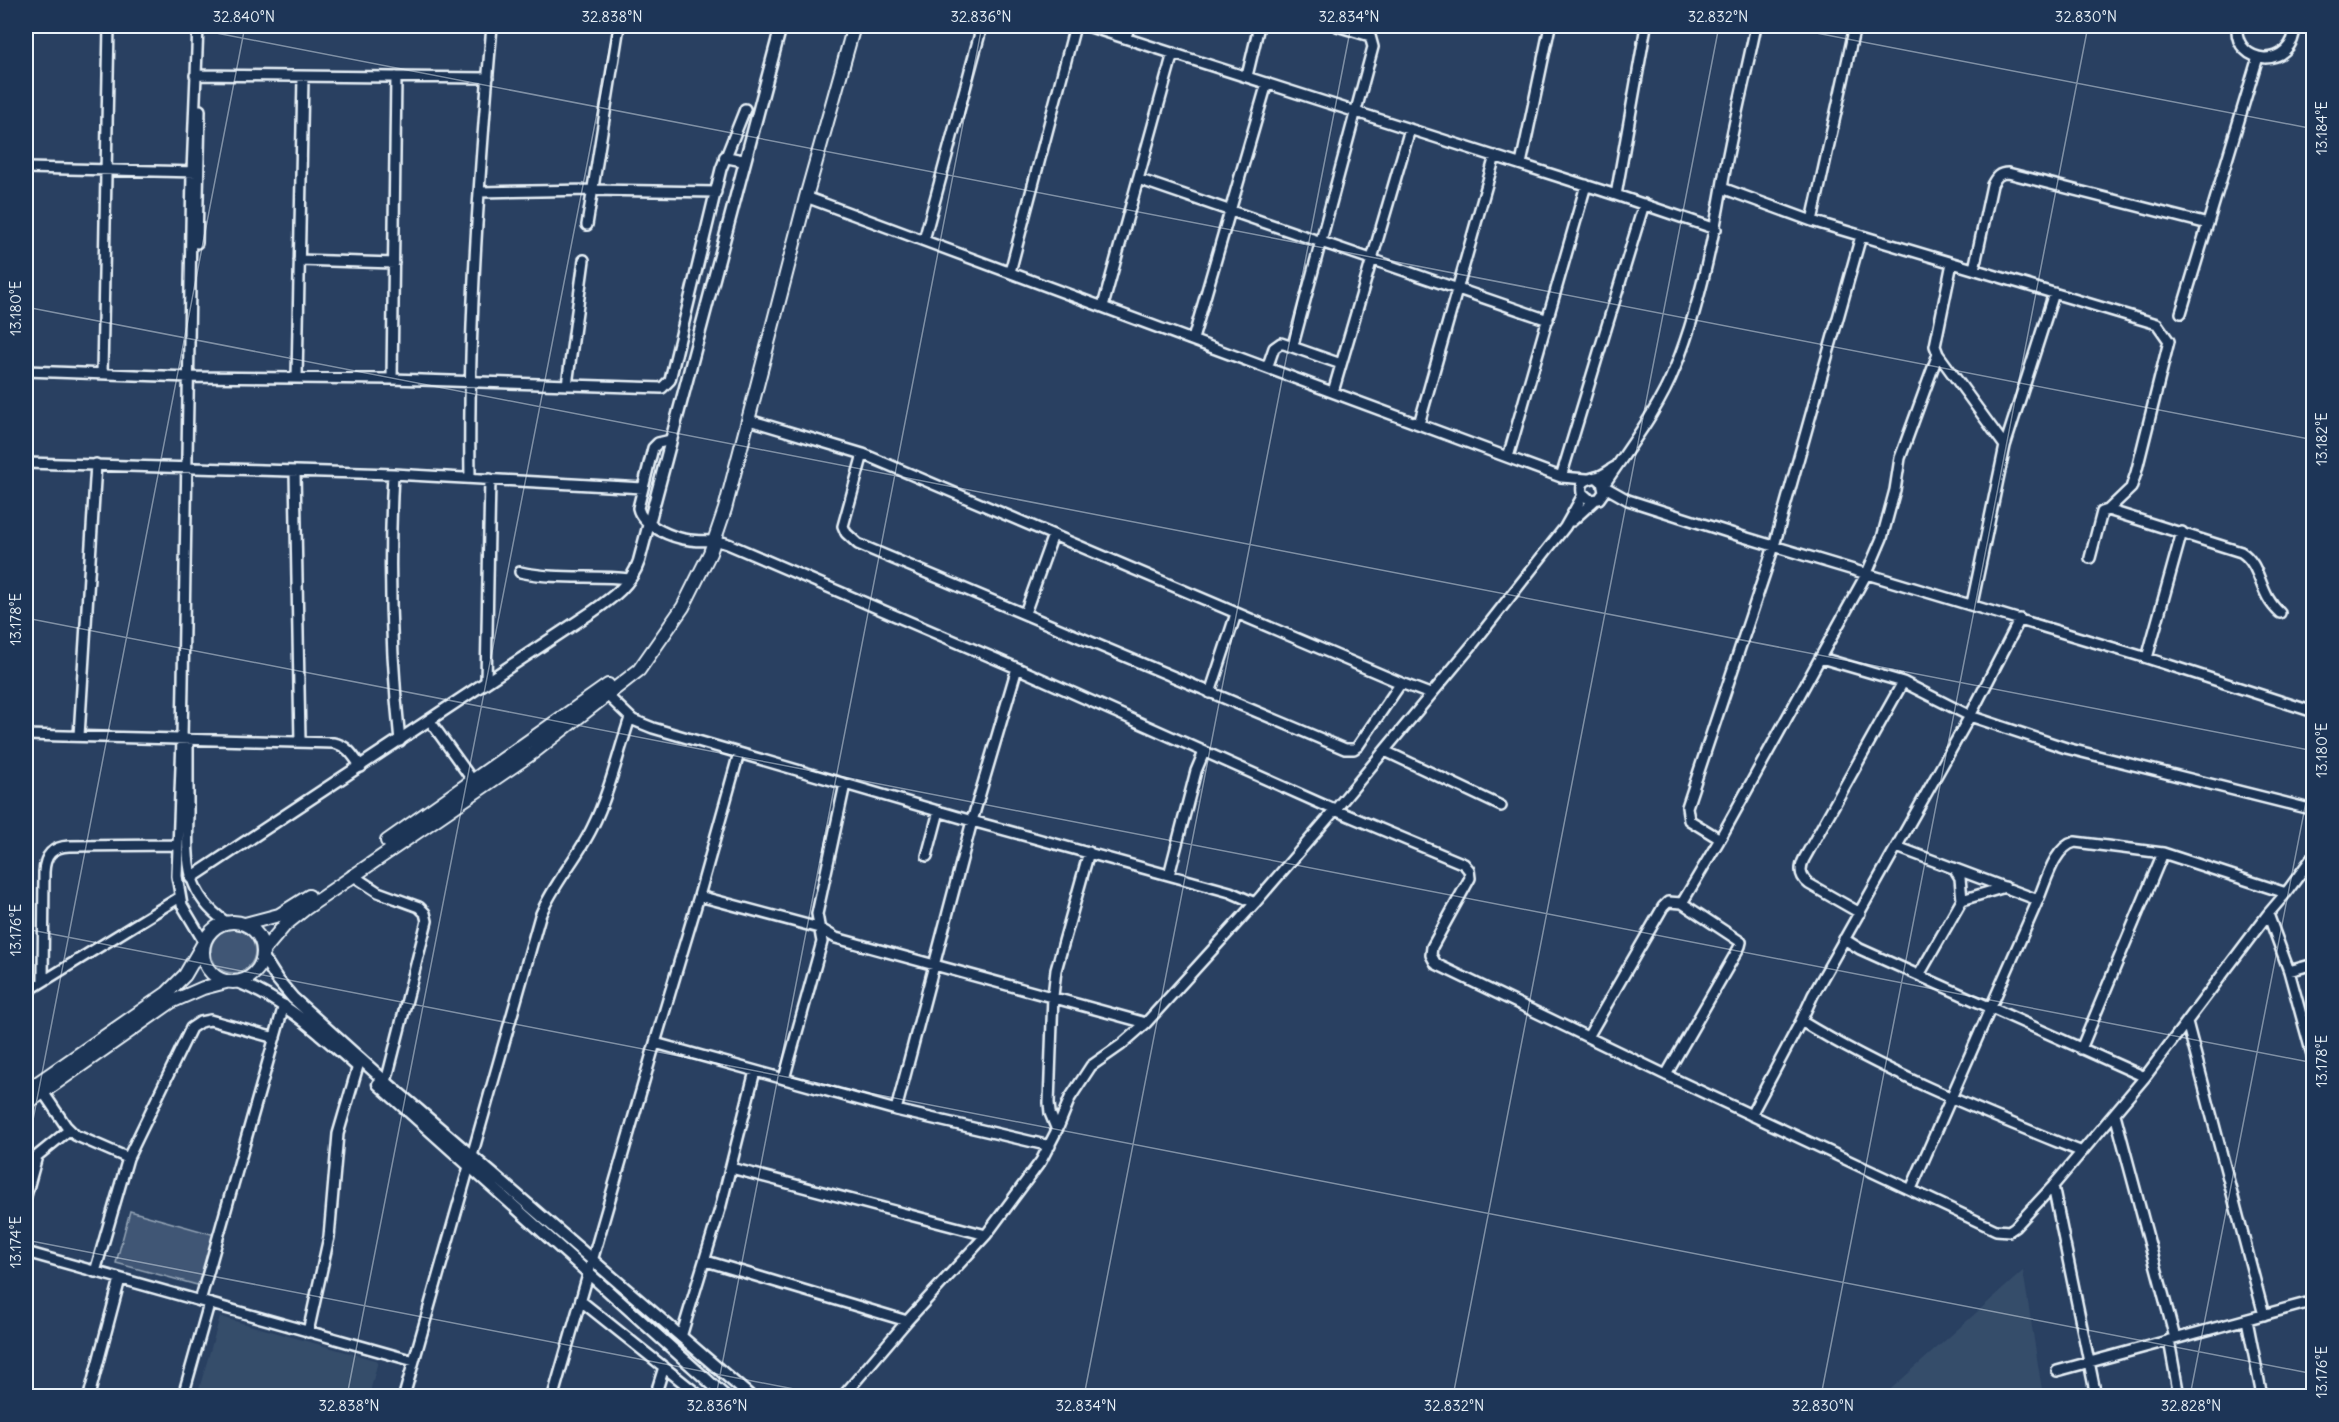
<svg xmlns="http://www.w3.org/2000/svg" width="2339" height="1422" font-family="Delius,sans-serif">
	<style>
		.built { fill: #364d6b }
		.green { fill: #415774; stroke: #94a4b6; stroke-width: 1.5 }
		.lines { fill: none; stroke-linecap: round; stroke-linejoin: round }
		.minor-casing { stroke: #e8f1f8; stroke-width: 14 }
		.tertiary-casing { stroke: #e8f1f8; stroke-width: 15 }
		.secondary-casing { stroke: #e8f1f8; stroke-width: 16 }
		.minor { stroke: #1d3557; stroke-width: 9 }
		.tertiary { stroke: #1d3557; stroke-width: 10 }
		.secondary { stroke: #1d3557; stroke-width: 12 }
		.ticks { fill: none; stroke: #e8f1f8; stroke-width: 1.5; stroke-opacity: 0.45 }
		.neatline { fill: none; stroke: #e8f1f8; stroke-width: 2 }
		.ticks-label { font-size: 15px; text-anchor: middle; fill: #e8f1f8 }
	</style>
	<rect width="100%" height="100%" fill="#294061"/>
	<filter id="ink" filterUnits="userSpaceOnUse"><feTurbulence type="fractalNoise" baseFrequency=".0167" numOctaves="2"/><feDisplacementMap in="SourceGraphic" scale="12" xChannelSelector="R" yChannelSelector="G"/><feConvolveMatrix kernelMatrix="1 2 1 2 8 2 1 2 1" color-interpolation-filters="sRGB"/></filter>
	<g filter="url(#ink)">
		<!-- built -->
		<path class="built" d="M2023,1271L2043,1396H1883Z
			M220,1317L378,1361L369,1396H197Z"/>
		<!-- green -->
		<path class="green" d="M211 951a22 22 0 1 1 44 0a22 22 0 1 1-44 0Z
			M130,1211L215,1235L201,1286L116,1263Z"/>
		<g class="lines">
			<defs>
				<path id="minor" d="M198,26L192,172L182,739L177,876L182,905L204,942
					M1087,26L1616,195L1716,229
					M2237,26C2234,67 2294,70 2295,26
					M1126,38L1129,26
					M195,75L488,78
					M1247,76L1259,26
					M1521,164L1550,26
					M26,168L197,172
					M1138,179L1548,320
					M1722,188L1812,221L2157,324L2169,341L2136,473L2131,488L2108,510
					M480,192L592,190L716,192
					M1616,195L1646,26
					M806,197L1561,477L1587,479
					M1812,221L1855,26
					M587,225L619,26
					M924,240L982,26
					M197,243L200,110
					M299,260L394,263
					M1952,263L1935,346L1938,354L2005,446
					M1974,269L1992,185C1996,177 1999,173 2008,173L2208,224
					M1010,272L1075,26
					M1103,306L1173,53
					M2181,313L2258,57
					M1193,339L1267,83
					M1293,345L1373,47L1370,36L1337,26
					M1267,368L1274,348L1281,343L1341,364
					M26,371L189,377L392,379L662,388L670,380L721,169L745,109
					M102,373L109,26
					M297,378L303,77
					M392,379L396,77
					M567,385L584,260
					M1333,392L1410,129
					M749,420L863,454L1401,683L1358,746L1354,749H1345L858,544L846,533L843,526L863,454
					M1419,424L1495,156
					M671,440L658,443L653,448L638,508C642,526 673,538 690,540C703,542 715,539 728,544L1017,668L1335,810L1464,864L1469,870L1470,878L1432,947L1431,955L1436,964L1666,1075L1996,1230L2009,1231L2015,1227L2053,1186L2145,1077L2268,914L2286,893L2314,855
					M1508,457L1586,185
					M26,463L393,474L643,488
					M295,471L300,741
					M393,474C388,567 390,649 400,741
					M1561,477L1644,204
					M1596,477L1602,482L1604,492L1599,499L1590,500L1582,493C1580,480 1587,480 1596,477C1603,476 1609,470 1615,467
					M470,478C468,327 479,176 492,26
					M1604,485C1629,447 1658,411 1675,368C1698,312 1712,246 1722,187C1731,133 1745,79 1756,26
					M1605,487L1628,500L1737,535L2147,658L2314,712
					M1572,521L1594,501
					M2090,558L2102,512L2108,510L2241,552C2262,565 2258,594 2280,613
					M520,572C557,580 593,575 630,579
					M1972,604L2005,446L2054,293
					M1025,613L1053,535
					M2020,619L1970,716L1813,995L1801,1021C1889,1075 1986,1113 2082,1152
					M1821,658L1903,682L1970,716L2066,748L2314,810
					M2147,658L2182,532
					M486,682L490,479
					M1401,683L1430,694
					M1210,693L1236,614
					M608,696L633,720L653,728L972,821L1230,892L1255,903
					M430,721L473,781
					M26,735L333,743C347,745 353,755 361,767
					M79,736L96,464
					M188,743C188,767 188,790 188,814C187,858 184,894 226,922
					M1385,751L1501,806
					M1720,839L1689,820L1687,807L1774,546L1861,236
					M1897,847L2038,900
					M927,856L939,811
					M352,875L378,892L419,907L425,913L427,921L386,1082
					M1169,875L1196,771L1204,752
					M699,896L819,928L836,938L1146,1023
					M1962,900L2005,887
					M1860,913L1809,884C1800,877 1799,869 1804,859L1903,682
					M2268,914L2289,971L2314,1062
					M1844,939L1860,949L2145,1077
					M2289,971L2314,964
					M1919,975L1962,900L1960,878L1954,868
					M43,981L44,872C45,855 52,847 69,846L178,845
					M26,992L180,897
					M2187,1022L2264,1315
					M1588,1037L1663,907L1668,902L1682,903
					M655,1043L896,1110L1050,1146
					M2081,1049L2163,853
					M1666,1075L1740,946L1741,942L1682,903L1720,839L1867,573L1882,538L1895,490L1900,458L1938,354
					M784,1079L822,942L817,914L845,784
					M43,1092L66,1126L75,1135L128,1158
					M896,1110L972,821L1017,668
					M2115,1114L2175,1338
					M1751,1115L1801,1021
					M1057,1130L1050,1113L1049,1103L1053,996L1056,970L1089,852
					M26,1162L37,1156L69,1130
					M731,1168L986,1235
					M2053,1186L2096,1396
					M1911,1189L2038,900C2046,882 2054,847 2075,842L2163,853L2286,893
					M26,1196L37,1156
					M26,1252L414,1361
					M706,1261L907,1321
					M95,1272L128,1158L191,1028L200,1022L210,1020L275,1038
					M200,1301L284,1005
					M581,1301L700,1396
					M2247,1320L2262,1396
					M308,1332L329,1237L338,1134L358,1066
					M681,1337L720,1209L755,1071
					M2169,1340L2179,1396
					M2057,1371L2314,1301
					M89,1396L120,1279
					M183,1396L209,1304
					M404,1396L540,916C554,882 577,859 592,828C609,794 618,754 630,718
					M553,1396L655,1043L699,896L739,753
					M655,1396L664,1367
					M843,1396L907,1321L986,1235L1041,1161L1057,1130L1070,1098L1091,1066L1121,1045L1146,1023L1255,903L1335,810L1473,644L1565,527L1583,495"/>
				<path id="tertiary" d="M725,157L745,161
					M191,878L592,612C612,598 631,585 639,561L781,26
					M263,957L277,979L293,998L386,1082L750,1396
					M238,982C285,1000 320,1034 357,1066
					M378,1084L725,1396"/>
				<path id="secondary" d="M387,841L608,685
					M203 952a30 30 0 1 1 60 0a30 30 0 1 1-60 0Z
					M245,924L279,915L309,896
					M263,951L285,925L305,909L534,752L639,670L683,607L710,553L725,509L806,197L854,26
					M26,1091L167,993L185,975L203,944
					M26,1104L171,1002L203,988L226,982"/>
			</defs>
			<!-- minor casing -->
			<use href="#minor" class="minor-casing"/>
			<!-- tertiary casing -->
			<use href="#tertiary" class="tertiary-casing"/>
			<!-- secondary casing -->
			<use href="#secondary" class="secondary-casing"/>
			<!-- minor -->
			<use href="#minor" class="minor"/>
			<!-- tertiary -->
			<use href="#tertiary" class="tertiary"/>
			<!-- secondary -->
			<use href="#secondary" class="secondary"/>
		</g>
	</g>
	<!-- ticks -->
	<path class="ticks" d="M180,26L2314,440M1780,26L2314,129M26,307L2314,751M26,618L2314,1063M26,929L2314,1374M26,1156L245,26M26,1240L830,1396M347,1396L614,26M716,1396L982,26M1084,1396L1351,26M1453,1396L1719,26M1821,1396L2088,26M2190,1396L2314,761"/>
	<!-- margin -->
	<rect width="2339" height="1422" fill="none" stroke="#1d3557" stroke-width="66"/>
	<rect x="33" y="33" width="2273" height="1356" class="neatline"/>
	<g class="ticks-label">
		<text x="244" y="22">32.840°N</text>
		<text x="612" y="22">32.838°N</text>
		<text x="981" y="22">32.836°N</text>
		<text x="1349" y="22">32.834°N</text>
		<text x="1718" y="22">32.832°N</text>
		<text x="2086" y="22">32.830°N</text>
		<text transform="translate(2322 128) rotate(-90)" y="5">13.184°E</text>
		<text transform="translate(16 308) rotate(-90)" y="5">13.180°E</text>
		<text transform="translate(2322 439) rotate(-90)" y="5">13.182°E</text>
		<text transform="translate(16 619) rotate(-90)" y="5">13.178°E</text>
		<text transform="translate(2322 750) rotate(-90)" y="5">13.180°E</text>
		<text transform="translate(16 930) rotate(-90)" y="5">13.176°E</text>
		<text transform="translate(2322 1061) rotate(-90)" y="5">13.178°E</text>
		<text transform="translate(16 1242) rotate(-90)" y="5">13.174°E</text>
		<text transform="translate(2322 1372) rotate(-90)" y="5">13.176°E</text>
		<text x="349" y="1411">32.838°N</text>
		<text x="717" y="1411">32.836°N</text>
		<text x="1086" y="1411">32.834°N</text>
		<text x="1454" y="1411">32.832°N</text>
		<text x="1823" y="1411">32.830°N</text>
		<text x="2191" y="1411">32.828°N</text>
	</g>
</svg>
